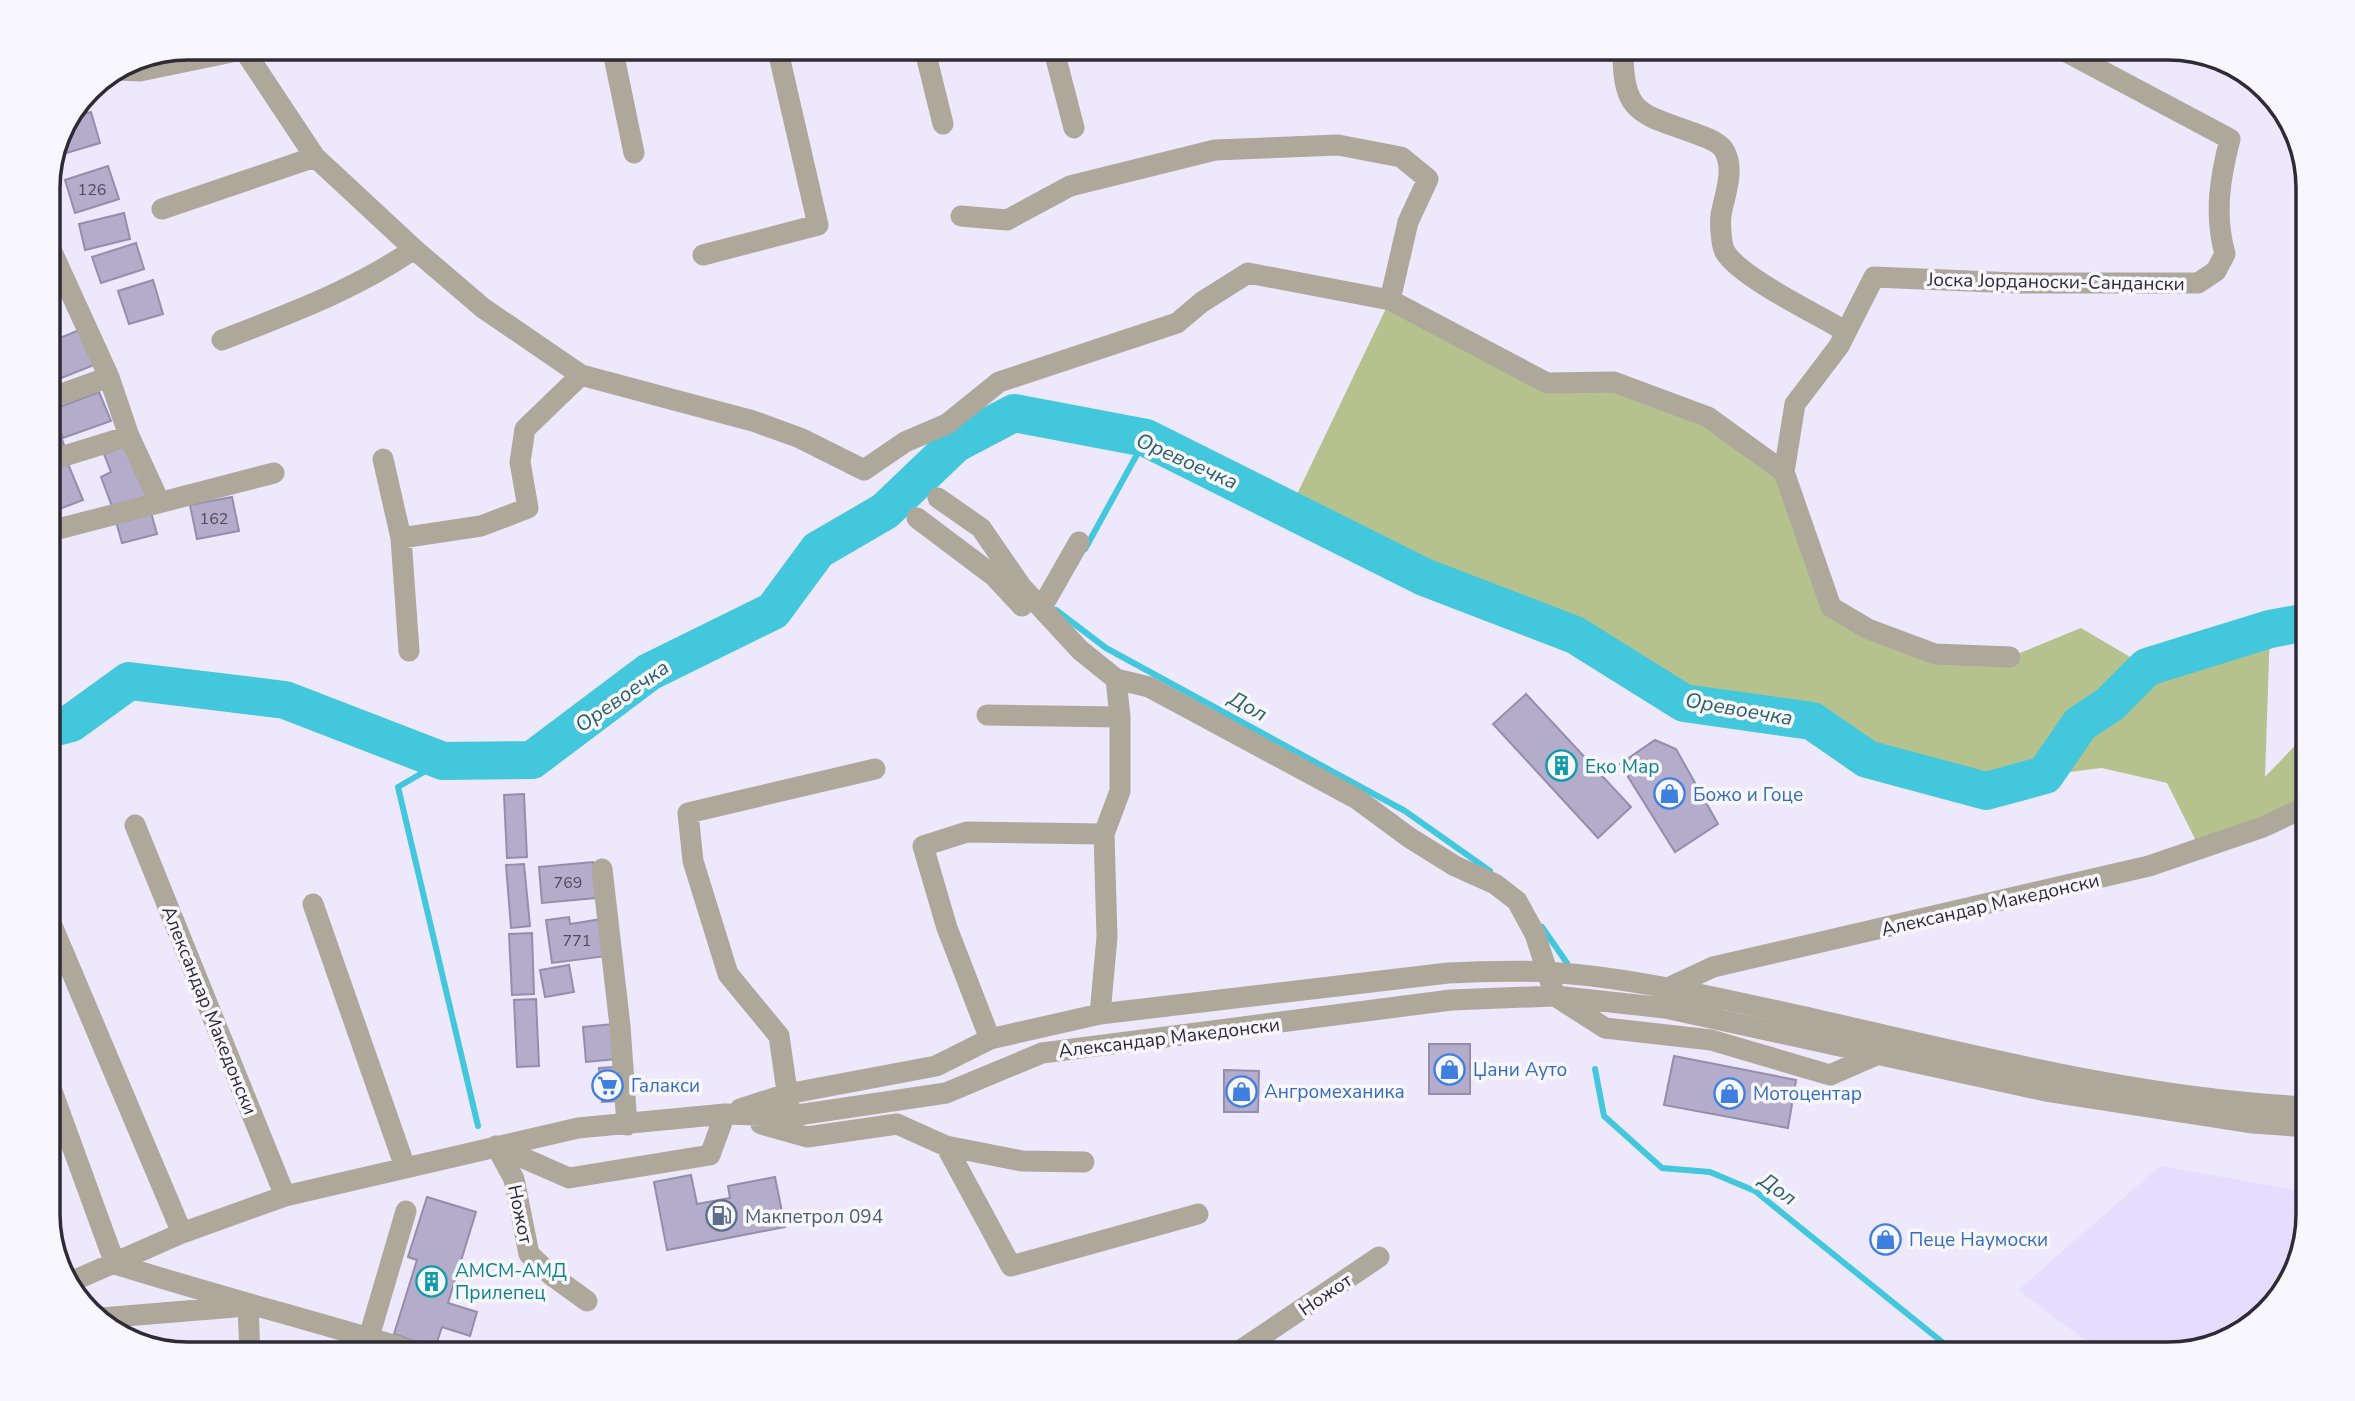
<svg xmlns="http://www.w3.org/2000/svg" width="2355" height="1401" font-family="'Nunito Sans',sans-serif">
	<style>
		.built { fill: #e6ddfe }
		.green { fill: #b5c28d }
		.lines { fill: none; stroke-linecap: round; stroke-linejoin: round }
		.stream { stroke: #43c7dd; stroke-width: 6 }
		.river { stroke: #43c7dd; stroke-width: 38 }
		.building { fill: #b4accb; stroke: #958dac; stroke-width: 2 }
		.minor { stroke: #ada89a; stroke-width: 21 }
		.labels { text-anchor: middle; stroke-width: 7; stroke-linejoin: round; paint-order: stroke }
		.number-label { font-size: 16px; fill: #504b5c }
		.street-label { font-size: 19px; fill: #2e2b37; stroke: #f9f7fe }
		.culture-label { font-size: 19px; fill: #0d838f; stroke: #f9f7fe; text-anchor: start }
		.shop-label { font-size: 19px; fill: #366cbe; stroke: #f9f7fe; text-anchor: start }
		.service-label { font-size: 19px; fill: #4e5e75; stroke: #f9f7fe; text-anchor: start }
		.water-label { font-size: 21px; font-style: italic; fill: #2b606a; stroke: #f9f7fe }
		.rim { fill: none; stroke: #2e2b37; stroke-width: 3.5 }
	</style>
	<rect width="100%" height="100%" fill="#ede8fc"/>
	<!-- built -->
	<path class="built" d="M2160,1166L2308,1192V1214L2289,1284L2238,1335L2168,1354H2104L2018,1290Z"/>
	<!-- green -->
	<path class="green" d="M1390,300L1547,383L1614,382L1708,417L1784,472L1831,606L1935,654L2010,657L2081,628L2147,667L2270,629L2265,777L2308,732V806L2200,849L2167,783L2102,768L2045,775L1986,791L1867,759L1812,721L1684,703L1575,635L1424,577L1290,509Z"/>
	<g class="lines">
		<!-- stream -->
		<path class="stream" d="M1085,549L1146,438
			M1056,610L1106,648L1405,811L1490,871
			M443,761L398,787L478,1126
			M1542,927L1567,963
			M1595,1069L1604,1116L1662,1168L1710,1172L1755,1191L1957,1354"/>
		<!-- river -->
		<path class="river" d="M48,729L71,723L129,681L285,700L443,761L532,760L649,672L773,611L818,550L885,511L955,444L1014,413L1146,438L1424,577L1575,635L1684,703L1812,721L1867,759L1986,791L2045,775L2080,724L2110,704L2147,667L2270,629L2308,622"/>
	</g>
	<!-- building -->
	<path class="building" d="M91,112L100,143L56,156L62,126L67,119Z
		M108,166L119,199L75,213L65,180Z
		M124,213L130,239L85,250L79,224Z
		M136,243L144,269L101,283L92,257Z
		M153,280L163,314L129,324L118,291Z
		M79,330L94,365L59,379L48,352V343Z
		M99,392L111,421L63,438L52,410Z
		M50,407L64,445L48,451V408Z
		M127,445L147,496L113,509L101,477L111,472L104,454Z
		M68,464L83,500L49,513L48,472Z
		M232,497L239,531L197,539L190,505Z
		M150,509L157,534L122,543L115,518Z
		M1526,694L1631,807L1598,838L1493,724Z
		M1655,740L1676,749L1718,824L1675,852L1620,764Z
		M524,794L527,857L507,858L504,795Z
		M593,862L596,898L542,903L539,867Z
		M524,864L530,926L511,928L506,865Z
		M569,917L570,924L602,919L607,956L552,963L546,920Z
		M532,933L534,994L512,995L509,934Z
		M569,965L574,992L545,997L540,970Z
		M536,999L539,1066L517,1067L514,1000Z
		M613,1024L617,1059L586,1062L583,1027Z
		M1429,1044H1470V1094H1429Z
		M1674,1056L1796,1080L1788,1128L1664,1105Z
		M614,1067L617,1101L602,1102L599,1068Z
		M1224,1070L1259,1071L1258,1112H1224Z
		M691,1175L697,1204L730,1198L728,1186L775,1177L785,1227L667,1250L654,1182Z
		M427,1197L476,1212L448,1303L477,1312L470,1336L442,1327L435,1348L394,1334L417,1260L408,1257Z"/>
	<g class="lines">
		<!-- minor -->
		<path class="minor" d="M612,47L634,153
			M924,47L943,124
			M1053,47L1074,128
			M1623,47C1622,117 1641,113 1699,135C1708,138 1721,143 1725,152C1735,171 1724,197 1721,215C1720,225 1721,244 1725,252C1741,278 1817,314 1845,331
			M244,50L315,157L414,249L483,308L581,375L753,421L800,438L864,470L905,442L947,424L999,382L1177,323L1202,302L1248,273L1390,300L1547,383L1614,382L1708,417L1784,472L1831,607L1868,629L1935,654L2010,657
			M116,70L140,71L256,47
			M162,209L315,157
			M961,216L1007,220L1070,186L1215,150L1338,145L1401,157L1428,179L1408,222L1390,300
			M48,243L109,377L129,436L159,501
			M703,255L818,225L777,47
			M222,340C288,314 355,290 414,249
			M48,399L109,377
			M383,459L401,538L409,651
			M48,461L129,436
			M1784,472L1795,404L1839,346L1874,277L2016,283H2198L2216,271L2225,254C2214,214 2220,178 2230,139L2057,47
			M938,498L981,528L1021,586L1080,650L1116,679L1149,687L1357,799L1410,838L1455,866L1495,884L1517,901L1535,934L1555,996L1605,1028L1711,1040L1830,1075L1876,1055
			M917,518L994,576L1022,606
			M62,528L274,473
			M401,538L481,526L528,508L520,462L525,429L581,375
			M1042,607L1079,542
			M987,715L1120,717
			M135,825L285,1196
			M602,869L620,1026L627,1125
			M313,904L405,1167
			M48,916L182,1233
			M1668,988L1713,967L2149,866L2263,827L2308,806
			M1100,1014L1107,937L1104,834L1120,791V717L1116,679
			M990,1039L947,928L923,846L967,832L1104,834
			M48,1080L115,1264C217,1296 321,1323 423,1354
			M789,1105L779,1036L728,974L693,861L688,813L875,769
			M740,1109L787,1094L936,1066L990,1039L1100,1014L1448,973C1481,972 1515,970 1548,972C1638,978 1726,1000 1814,1019C1977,1056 2140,1099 2308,1107
			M761,1124L807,1137L897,1124L946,1146L1022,1161L1084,1162
			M496,1146L569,1178L710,1155L725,1114
			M496,1146L514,1179L529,1254L551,1275L587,1301
			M946,1146L1011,1266L1198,1214
			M66,1284L182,1233L285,1196L578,1128L725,1114L791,1116L946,1093L1042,1053L1451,1000L1555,996L1665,1008L2046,1091L2253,1123L2308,1127
			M248,1306L250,1354
			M101,1318L235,1307
			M369,1337L406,1211
			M1235,1354L1379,1257"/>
	</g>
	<!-- icons -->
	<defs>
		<symbol id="building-ring" viewBox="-11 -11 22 22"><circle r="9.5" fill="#f9f7fe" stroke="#0f9aa8" stroke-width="1.5"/><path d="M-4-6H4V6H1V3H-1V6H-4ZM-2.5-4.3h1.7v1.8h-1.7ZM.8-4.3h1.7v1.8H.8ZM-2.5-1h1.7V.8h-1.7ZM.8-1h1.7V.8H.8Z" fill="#0f9aa8"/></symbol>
		<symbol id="shop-ring" viewBox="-11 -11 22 22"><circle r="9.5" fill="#f9f7fe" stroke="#3f7fe0" stroke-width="1.5"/><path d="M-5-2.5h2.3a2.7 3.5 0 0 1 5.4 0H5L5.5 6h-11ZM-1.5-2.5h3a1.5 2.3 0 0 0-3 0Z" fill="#3f7fe0"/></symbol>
		<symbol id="supermarket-ring" viewBox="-11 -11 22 22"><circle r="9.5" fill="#f9f7fe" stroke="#3f7fe0" stroke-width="1.5"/><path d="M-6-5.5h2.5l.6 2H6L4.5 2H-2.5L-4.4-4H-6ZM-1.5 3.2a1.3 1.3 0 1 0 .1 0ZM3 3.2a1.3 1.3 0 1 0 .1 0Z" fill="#3f7fe0"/></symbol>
		<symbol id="fuel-ring" viewBox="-11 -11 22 22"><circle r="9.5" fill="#f9f7fe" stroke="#5c6f8a" stroke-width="1.5"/><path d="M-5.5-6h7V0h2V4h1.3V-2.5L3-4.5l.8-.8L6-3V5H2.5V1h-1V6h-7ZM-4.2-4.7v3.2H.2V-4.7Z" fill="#5c6f8a"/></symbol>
	</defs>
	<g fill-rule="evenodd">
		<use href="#building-ring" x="1544" y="748" width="35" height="35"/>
		<use href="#shop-ring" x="1652" y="776" width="35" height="35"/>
		<use href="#shop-ring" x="1432" y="1052" width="35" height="35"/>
		<use href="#supermarket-ring" x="590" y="1068" width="35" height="35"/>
		<use href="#shop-ring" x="1224" y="1074" width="35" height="35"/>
		<use href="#shop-ring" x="1712" y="1076" width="35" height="35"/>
		<use href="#fuel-ring" x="704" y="1198" width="35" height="35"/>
		<use href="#shop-ring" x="1868" y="1222" width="35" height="35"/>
		<use href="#building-ring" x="414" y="1264" width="35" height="35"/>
	</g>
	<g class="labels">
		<!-- number labels -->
		<g class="number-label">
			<text x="92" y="195">126</text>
			<text x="214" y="524">162</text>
			<text x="568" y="888">769</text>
			<text x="577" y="946">771</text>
		</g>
		<!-- street labels -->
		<g class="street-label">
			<text transform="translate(2056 281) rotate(1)" y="7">Јоска Јорданоски-Сандански</text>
			<text transform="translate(1990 904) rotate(-13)" y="7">Александар Македонски</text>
			<text transform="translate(210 1010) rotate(68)" y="7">Александар Македонски</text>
			<text transform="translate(1169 1037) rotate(-7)" y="7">Александар Македонски</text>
			<text transform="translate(521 1214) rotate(78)" y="7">Ножот</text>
			<text transform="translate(1325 1294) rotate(-34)" y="7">Ножот</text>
		</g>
		<!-- culture labels -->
		<g class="culture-label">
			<text x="1585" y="773">Еко Мар</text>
			<text x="455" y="1277">АМСМ-АМД<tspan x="455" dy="22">Прилепец</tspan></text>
		</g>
		<!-- shop labels -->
		<g class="shop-label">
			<text x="1693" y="801">Божо и Гоце</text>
			<text x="1473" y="1076">Џани Ауто</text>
			<text x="631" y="1092">Галакси</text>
			<text x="1264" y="1098">Ангромеханика</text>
			<text x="1753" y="1100">Мотоцентар</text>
			<text x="1909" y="1246">Пеце Наумоски</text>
		</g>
		<!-- service labels -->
		<g class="service-label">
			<text x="745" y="1223">Макпетрол 094</text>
		</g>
		<!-- water labels -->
		<g class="water-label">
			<text transform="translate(1187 461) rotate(24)" y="7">Оревоечка</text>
			<text transform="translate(622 696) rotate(-35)" y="7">Оревоечка</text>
			<text transform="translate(1248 706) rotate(29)" y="7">Дол</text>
			<text transform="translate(1739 709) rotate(10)" y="7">Оревоечка</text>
			<text transform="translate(1778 1189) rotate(36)" y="7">Дол</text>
		</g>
	</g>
	<!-- crop -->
	<path d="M0 0H2355V1401H0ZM188 60H2168A128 128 0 0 1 2296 188V1214A128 128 0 0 1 2168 1342H188A128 128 0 0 1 60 1214V188A128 128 0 0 1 188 60Z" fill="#f9f7fe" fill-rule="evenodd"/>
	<path class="rim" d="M188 60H2168A128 128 0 0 1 2296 188V1214A128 128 0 0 1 2168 1342H188A128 128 0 0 1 60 1214V188A128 128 0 0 1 188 60Z"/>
</svg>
